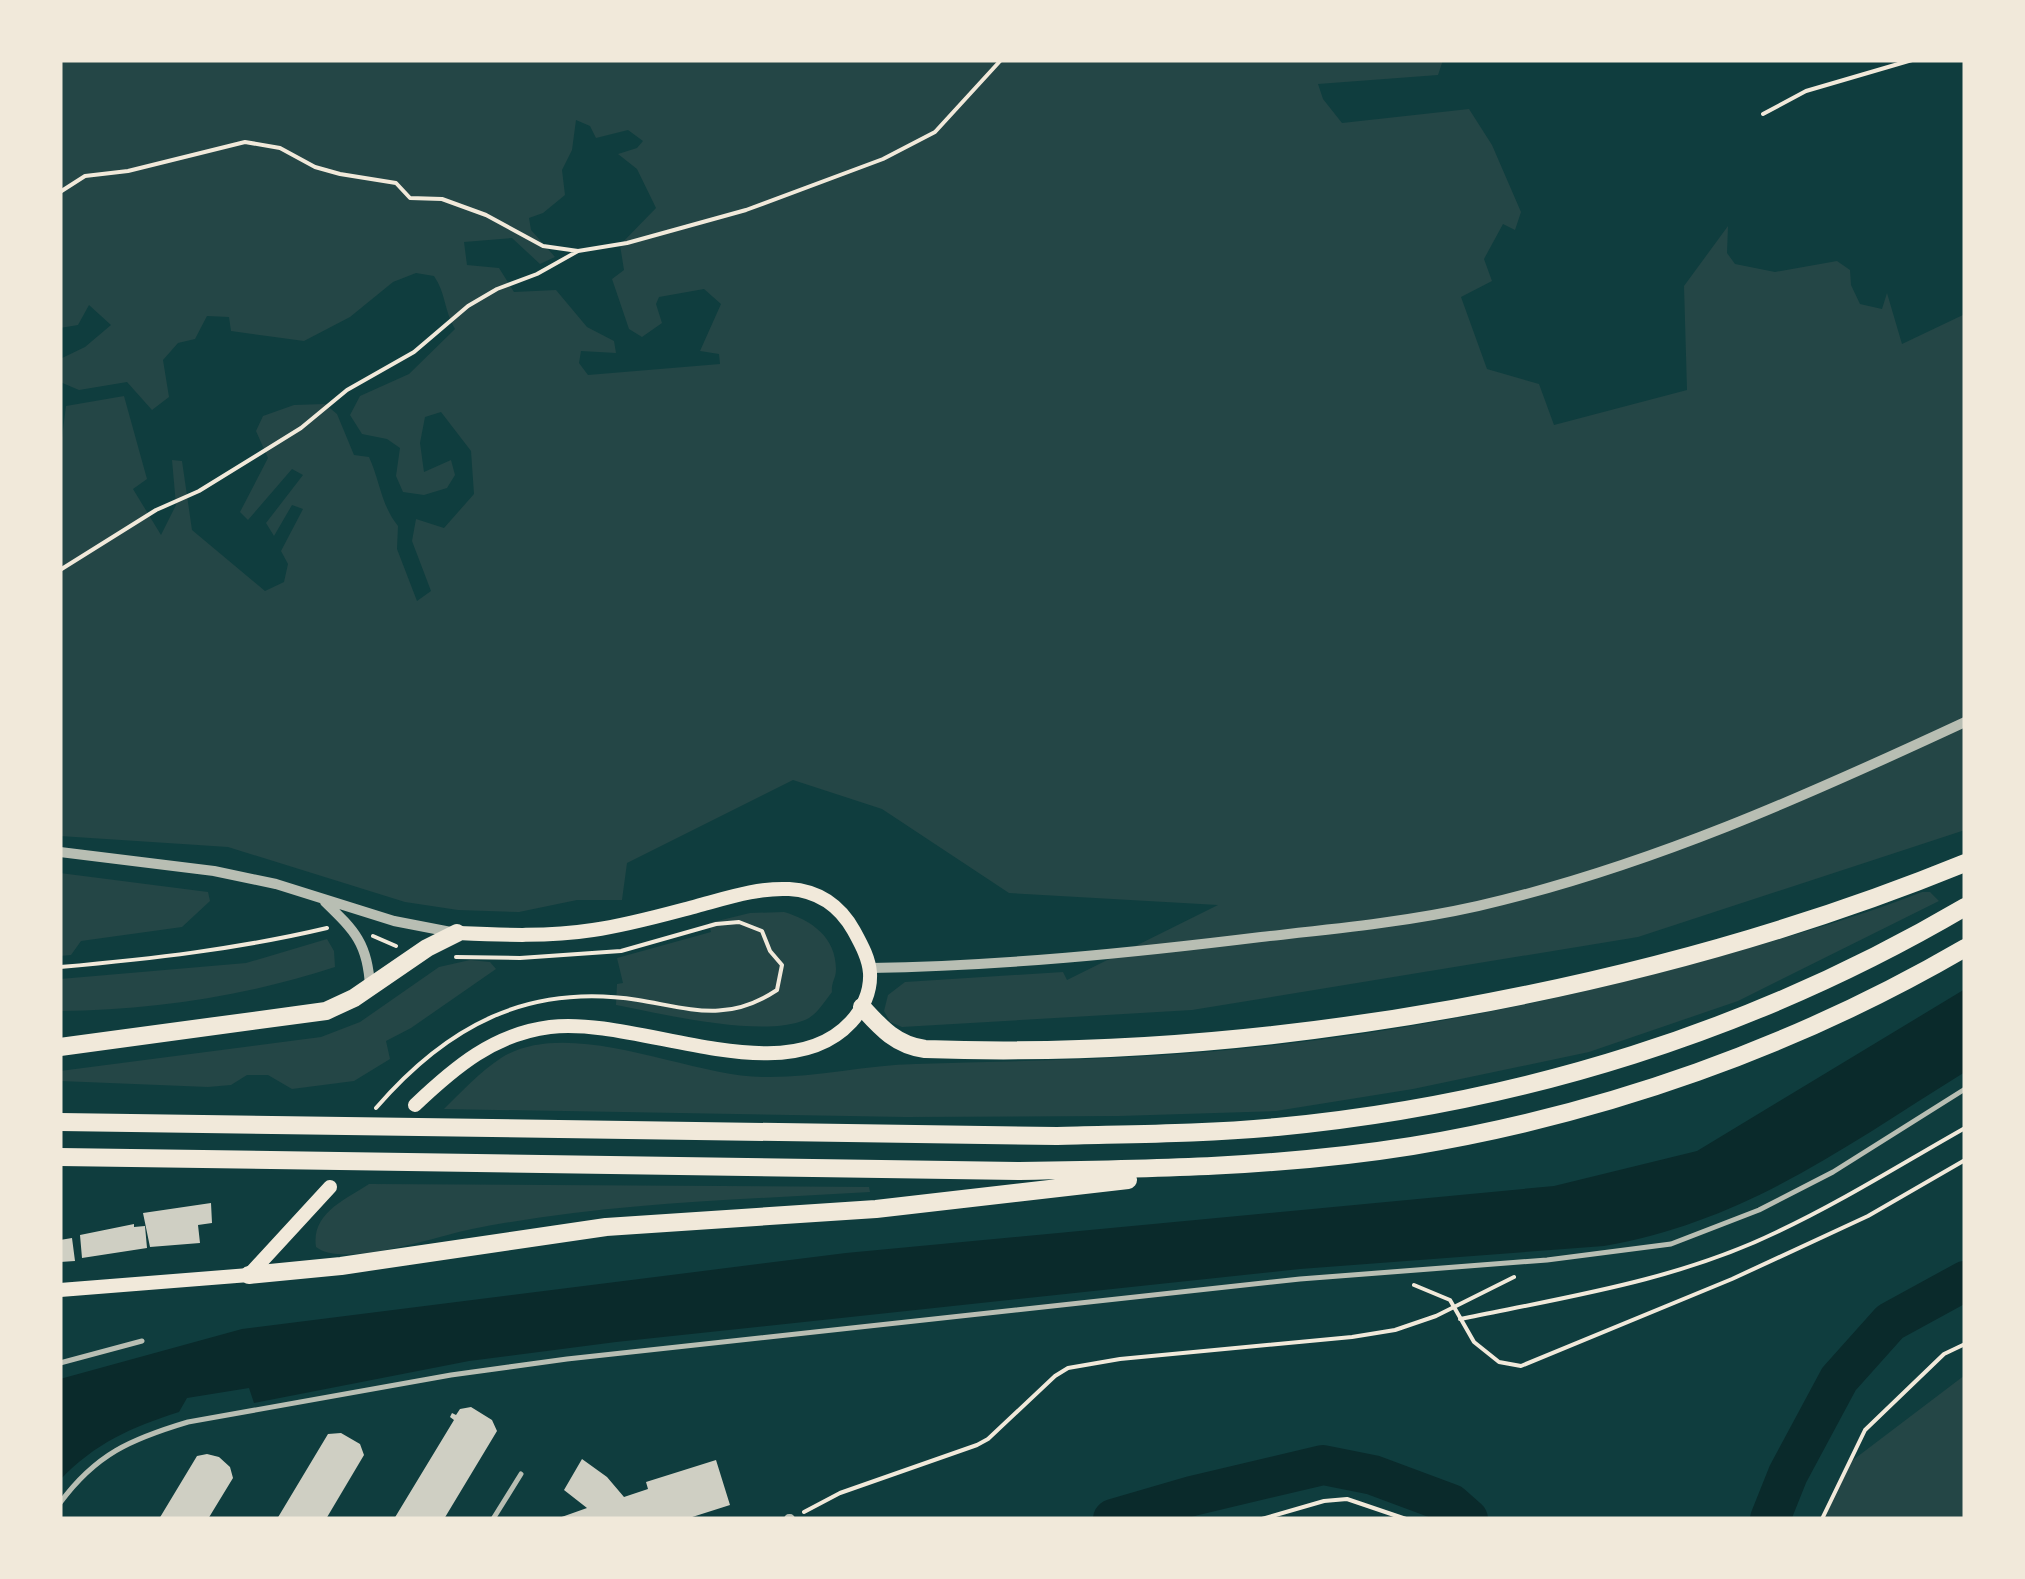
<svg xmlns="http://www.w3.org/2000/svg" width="2025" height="1579" font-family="'IBM Plex Sans',sans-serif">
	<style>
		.green { fill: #244646; fill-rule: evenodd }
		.water { fill: #0a2a2b }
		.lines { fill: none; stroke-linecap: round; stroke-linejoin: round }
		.river { stroke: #0a2a2b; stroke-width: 40 }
		.building { fill: #cfcfc3 }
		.path { stroke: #f1e9da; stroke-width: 4 }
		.service { stroke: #b8beb3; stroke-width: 5 }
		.minor { stroke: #b8beb3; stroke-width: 10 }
		.secondary { stroke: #f1e9da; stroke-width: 14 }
		.motorway { stroke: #f1e9da; stroke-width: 18 }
	</style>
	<rect width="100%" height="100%" fill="#0f3d3e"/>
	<!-- green -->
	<path class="green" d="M60,60H1443L1438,75L1318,84L1323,99L1342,123L1469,109L1492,145L1521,212L1515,230L1503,224L1484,259L1492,281L1461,297L1487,369L1539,384L1554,425L1687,390L1684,286L1728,226L1727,253L1735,264L1775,272L1837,261L1850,270L1851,285L1860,304L1882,309L1887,293L1902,344L1965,314V830L1638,937L1192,1010L902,1027L890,1022L884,1011L888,995L905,982L1063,972L1067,980L1218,905L1009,893L882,809L793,780L627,863L622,900H577L519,912L458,910L405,902L228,847L60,836V453L66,406L124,396L147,479L133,489L161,535L176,505L172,460L182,461L192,530L265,591L284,582L288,564L281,551L303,509L292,505L274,536L266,523L303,475L292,469L248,520L240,512L268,458L256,431L263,416L294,405L325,404L337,414L354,455L369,457C380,481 381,505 398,526L397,549L417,601L431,591L412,541L416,519L444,528L474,494L471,451L441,412L425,417L420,443L424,472L451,460L455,475L447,488L424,495L403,492L396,476L400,448L387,439L362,434L350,415L360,396L409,374L455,329C444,311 446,293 434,276L416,273L393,282L350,317L304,341L231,331L229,317L207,316L195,339L178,343L163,360L169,397L152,410L127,382L79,390L60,382V359L85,347L111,325L89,305L78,325L60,328ZM576,120L590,126L596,138L628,130L643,141L637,148L618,154L637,169L656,208L620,245L624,270L612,279L629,329L642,337L662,323L656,304L659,297L704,289L721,304L700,351L719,354L720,364L588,375L579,363L581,351L616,353L614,341L587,327L556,290L514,292L499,268L467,265L464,242L512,238L540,264L555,257L531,230L529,218L543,213L565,195L562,170L572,150Z
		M60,873L208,892L210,901L182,927L81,941L71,955L60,956Z
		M1922,892H1930L1939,901L1738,1001L1589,1052L1413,1089L1276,1111L1119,1116L905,1117L444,1109C462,1091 480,1072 501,1058C569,1015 688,1076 763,1077C814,1078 865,1065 916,1064C1013,1061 1110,1060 1206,1052C1383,1037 1555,1003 1725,955C1791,936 1858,917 1922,892Z
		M784,912C811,920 836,937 836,969C836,979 831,982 832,992C824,1002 817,1015 805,1020C762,1038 662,1014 616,1005L617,984L623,983L617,958L711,932L709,923L750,913Z
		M327,939L334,951L335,967C247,996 152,1010 60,1011V979L246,963Z
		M470,960L490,962L496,969L411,1028L386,1041L390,1059L354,1081L292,1089L268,1075H247L231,1085L208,1087L60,1081V1071L321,1037L360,1022L439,967Z
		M369,1184L869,1187L870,1192C738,1200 603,1203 472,1229C437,1236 344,1269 316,1247C311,1213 345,1200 369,1184Z
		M1965,1375V1519H1819L1849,1463Z"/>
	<!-- water -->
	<path class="water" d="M1965,989V1072C1844,1147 1747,1221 1604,1246L1300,1269L616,1342L469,1361L254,1403L249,1388L187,1398L179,1412C132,1427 95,1443 60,1480V1379L242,1329L846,1253L1554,1186L1697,1151Z"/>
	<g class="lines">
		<!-- river -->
		<path class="river" d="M1113,1519L1192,1496L1323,1465L1373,1475L1451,1504L1468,1519
			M1770,1519L1788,1474L1839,1379L1890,1322L1965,1281"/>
	</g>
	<!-- building -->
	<path class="building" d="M211,1203L212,1223L198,1225L200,1243L150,1247L143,1213Z
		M134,1224V1227L145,1226L147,1248L82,1258L80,1235Z
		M72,1238L75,1261L60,1262V1240Z
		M471,1407L492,1420L497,1431L444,1519H394L454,1420L450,1417L452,1413L456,1415L460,1409Z
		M341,1433L360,1444L364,1455L326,1519H277L328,1434Z
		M207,1454L219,1457L230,1467L233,1478L208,1519H159L197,1456Z
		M582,1459L607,1477L624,1497L648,1489L646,1482L716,1460L730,1505L686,1519H556L587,1508L564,1490Z"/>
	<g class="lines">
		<!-- path -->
		<path class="path" d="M1763,114L1806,91L1912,60
			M60,192L85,176L128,171L245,142L280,148L315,167L340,174L396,183L410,198L442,199L486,215L543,246L578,251
			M60,570L156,510L199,491L301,428L347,390L414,352L468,306L497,289L537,274L578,251L627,243L746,210L883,159L935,132L1001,60
			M373,936L396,946
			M60,967C151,959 238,949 327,928
			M376,1108C447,1026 527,983 638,1000C692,1009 727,1023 777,990L782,965L770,951L762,931L739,922L716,924L621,951L520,958L456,957
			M1414,1285L1450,1300L1474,1342L1499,1362L1521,1366L1732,1279L1868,1216L1965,1160
			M1460,1319C1567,1297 1678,1280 1777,1232C1841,1202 1903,1163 1965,1128
			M804,1512L840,1493L977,1445L988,1439L1055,1376L1068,1368L1120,1359L1352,1337L1395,1330L1436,1316L1514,1277
			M1262,1519L1324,1501L1347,1499L1406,1519
			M1822,1519L1865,1430L1944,1354L1965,1344"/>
		<!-- service -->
		<path class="service" d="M60,1363L142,1341
			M60,1503C96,1454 131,1439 188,1422L451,1375L567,1359L1300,1279L1547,1260L1671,1244L1759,1210L1833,1172L1965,1089
			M493,1519L521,1474"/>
		<!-- minor -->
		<path class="minor" d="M60,852L214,871L276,884L394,921L456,933
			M325,902C355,931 368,944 370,987
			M870,968C1001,966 1131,953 1261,937C1334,929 1407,922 1478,906C1648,867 1808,795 1965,722
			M789,1519H790"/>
		<!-- secondary -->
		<path class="secondary" d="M415,1105C455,1067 494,1034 550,1027C638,1016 784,1095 851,1022C863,1009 871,991 870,973C869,958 861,944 854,931C818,867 753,891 697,906C663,915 628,925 593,930C548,937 503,935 457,933
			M60,1290L249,1275L330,1187"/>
		<!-- motorway -->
		<path class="motorway" d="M862,1007C881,1028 896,1045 925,1049C1264,1061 1651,991 1965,863
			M60,1047L326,1011L354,998L427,948L457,933
			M60,1122L1057,1136C1130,1134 1204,1134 1277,1127C1520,1104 1754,1031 1965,907
			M60,1157L1019,1171C1150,1169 1282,1167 1412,1146C1605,1114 1795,1047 1965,948
			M249,1275L341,1266L606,1227L876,1209L1128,1180"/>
	</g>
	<!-- border -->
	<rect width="2025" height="1579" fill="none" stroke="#f1e9da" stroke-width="125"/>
</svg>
